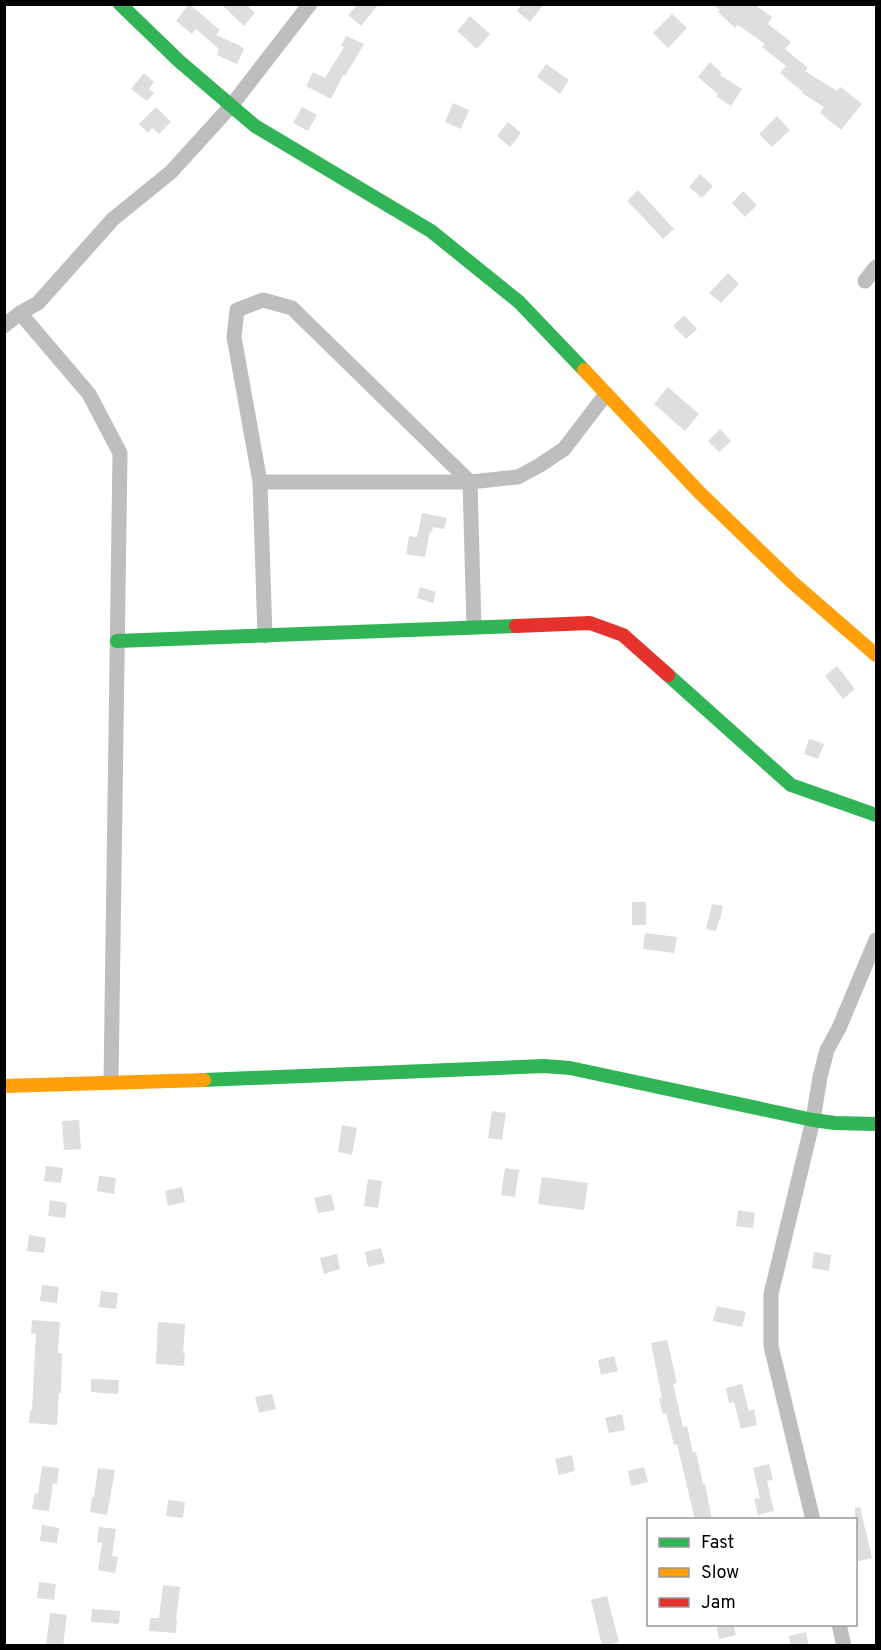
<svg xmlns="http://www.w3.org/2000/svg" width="881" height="1650" font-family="Overpass,sans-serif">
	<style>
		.building { fill: #dedede }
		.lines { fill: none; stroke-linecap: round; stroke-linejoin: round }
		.street { stroke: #bebebe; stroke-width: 15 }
		.fast { stroke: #30b455; stroke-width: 14 }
		.slow { stroke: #ff9f0a; stroke-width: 14 }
		.jam { stroke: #e5322d; stroke-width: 14 }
	</style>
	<rect width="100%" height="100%" fill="#fff"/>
	<!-- building -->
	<path class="building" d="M189,4L220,30L216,35L239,45L244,49L237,64L217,55L219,49L196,29L192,34L176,21Z
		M221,4H246L255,13L244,26Z
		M358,4H379L361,26L348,15Z
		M522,4H544L530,22L517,11Z
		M713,4H754L772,17L768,24L791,42L785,49L808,68L805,71L837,91L841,87L862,104L841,130L820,113L824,107L802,93L803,92L780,73L786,66L762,47L765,44L738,25L735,28L718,12L720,10Z
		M672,14L687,28L668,48L653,33Z
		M470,16L490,34L477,49L457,31Z
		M346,36L364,44L345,76L343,75L331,99L306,86L313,72L325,78L344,47L341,46Z
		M710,62L722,73L720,75L742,89L731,106L716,96L718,94L698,77Z
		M546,64L569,80L560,94L537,77Z
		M144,73L154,82L149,89L154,93L147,101L131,89Z
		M453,103L469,110L461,129L445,122Z
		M156,107L171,122L159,134L152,128L148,133L139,124Z
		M302,107L317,115L308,131L293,123Z
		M777,116L790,130L772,147L759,134Z
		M508,122L521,133L510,147L497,136Z
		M700,174L713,186L702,198L689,187Z
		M638,190L674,229L663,239L639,213L627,201Z
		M743,191L757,205L745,217L732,203Z
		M728,273L739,284L721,303L709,293Z
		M684,315L697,329L686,339L673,326Z
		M668,387L699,414L685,431L654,404Z
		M720,429L731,441L719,452L708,441Z
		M422,513L447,518L444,529L433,527L432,532L430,531L425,557L406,554L409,536L417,537Z
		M420,587L436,592L433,603L417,598Z
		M837,666L855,689L843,699L825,676Z
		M809,739L824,744L818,759L804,754Z
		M632,902H646V925H632Z
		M712,904L723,906L720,920H719L716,931L706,929Z
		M645,933L677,937L674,953L643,949Z
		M492,1111L506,1113L502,1140L488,1138Z
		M79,1120L81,1149L64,1150L62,1121Z
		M342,1125L357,1128L352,1155L338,1152Z
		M46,1166L63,1168L61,1183L44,1181Z
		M505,1168L519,1170L515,1197L501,1195Z
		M99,1176L116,1178L114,1194L97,1191Z
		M542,1177L588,1183L584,1210L538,1204Z
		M368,1179L382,1181L378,1208L364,1206Z
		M182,1187L185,1202L168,1206L165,1191Z
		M331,1194L335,1210L318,1213L314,1198Z
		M50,1200L67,1203L65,1218L48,1216Z
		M738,1210L755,1213L753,1228L736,1226Z
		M29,1235L46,1238L44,1253L27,1251Z
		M381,1248L385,1263L368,1267L365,1252Z
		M814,1252L831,1255L829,1271L812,1268Z
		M337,1254L340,1269L324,1274L320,1258Z
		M42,1285L59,1287L57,1303L40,1301Z
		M101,1291L118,1293L116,1309L99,1307Z
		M717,1306L746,1312L742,1327L713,1321Z
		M32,1320L60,1322L58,1353H62L61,1393H59L57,1425L29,1423L30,1410H32L36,1334L31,1333Z
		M158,1322L185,1324L183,1353H185L184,1366L156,1364Z
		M667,1340L677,1383L673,1384L683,1427L687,1426L693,1453L696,1452L703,1484H705L712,1520H695L677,1444L674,1445L666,1413L663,1414L659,1399L662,1398L651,1343Z
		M614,1356L618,1371L601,1375L598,1360Z
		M91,1379L119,1380L118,1394L91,1392Z
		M742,1384L749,1411L754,1409L757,1425L741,1429L734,1402L729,1403L726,1388Z
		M272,1394L276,1409L259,1413L255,1397Z
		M622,1414L625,1430L609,1433L605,1418Z
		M572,1455L575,1471L559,1475L555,1459Z
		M769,1464L773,1480L767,1481L774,1511L758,1515L754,1499L760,1498L753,1468Z
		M42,1466L59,1468L57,1484L53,1483L49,1511L32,1509L35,1493L38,1494Z
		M644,1467L648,1482L631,1486L628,1471Z
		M98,1468L115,1470L107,1515L90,1512L92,1497H94Z
		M168,1500L185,1502L183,1518L166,1516Z
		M860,1507L872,1558L855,1562V1508Z
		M42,1525L59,1528L57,1543L40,1541Z
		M99,1527L116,1529L112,1556L118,1557L115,1573L98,1570L102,1543L97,1542Z
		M39,1582L56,1584L54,1600L37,1598Z
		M163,1585L180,1587L176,1620H177L176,1633L149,1631L150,1618H159Z
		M607,1596L619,1642L602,1646L591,1600Z
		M92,1609L120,1611L119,1624L91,1622Z
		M50,1613L67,1615L63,1646H46Z
		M716,1624H733L736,1635L719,1639Z
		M806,1632L809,1646H791L789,1636Z"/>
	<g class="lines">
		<!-- street -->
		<path class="street" d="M865,281L876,267
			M20,313L89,394L120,453L111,1082
			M4,326L20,313L38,303L113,219L171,172L231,106L310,4
			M260,482H470L518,477L540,465L564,449L606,394
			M265,636L260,482L234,337L237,310L263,300L292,308L470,482L474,627
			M813,1520L771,1346V1294L813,1120L820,1077L827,1050L839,1028L876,940
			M839,1624L844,1646"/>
		<!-- fast -->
		<path class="fast" d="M120,4L179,61L255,126L431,231L519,302L584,370
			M117,641L516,626
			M668,675L791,785L876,815
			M204,1080L544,1066L570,1068L813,1120L835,1123L876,1124"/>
		<!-- slow -->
		<path class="slow" d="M584,370L699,492L792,582L876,655
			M4,1086L204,1080"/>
		<!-- jam -->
		<path class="jam" d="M516,626L590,623L623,635L668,675"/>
	</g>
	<!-- border -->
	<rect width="881" height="1650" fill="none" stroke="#000000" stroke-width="12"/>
	<!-- legend -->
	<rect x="647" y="1518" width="210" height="108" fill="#ffffff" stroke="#999999" stroke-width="1.5"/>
	<rect x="659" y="1538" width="30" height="9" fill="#30b455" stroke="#999999" stroke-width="1.5"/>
	<text x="701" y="1548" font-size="18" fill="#000000">Fast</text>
	<rect x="659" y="1568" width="30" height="9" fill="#ff9f0a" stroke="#999999" stroke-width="1.5"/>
	<text x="701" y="1578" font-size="18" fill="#000000">Slow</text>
	<rect x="659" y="1598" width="30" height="9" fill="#e5322d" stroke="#999999" stroke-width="1.5"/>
	<text x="701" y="1608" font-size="18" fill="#000000">Jam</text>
</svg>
